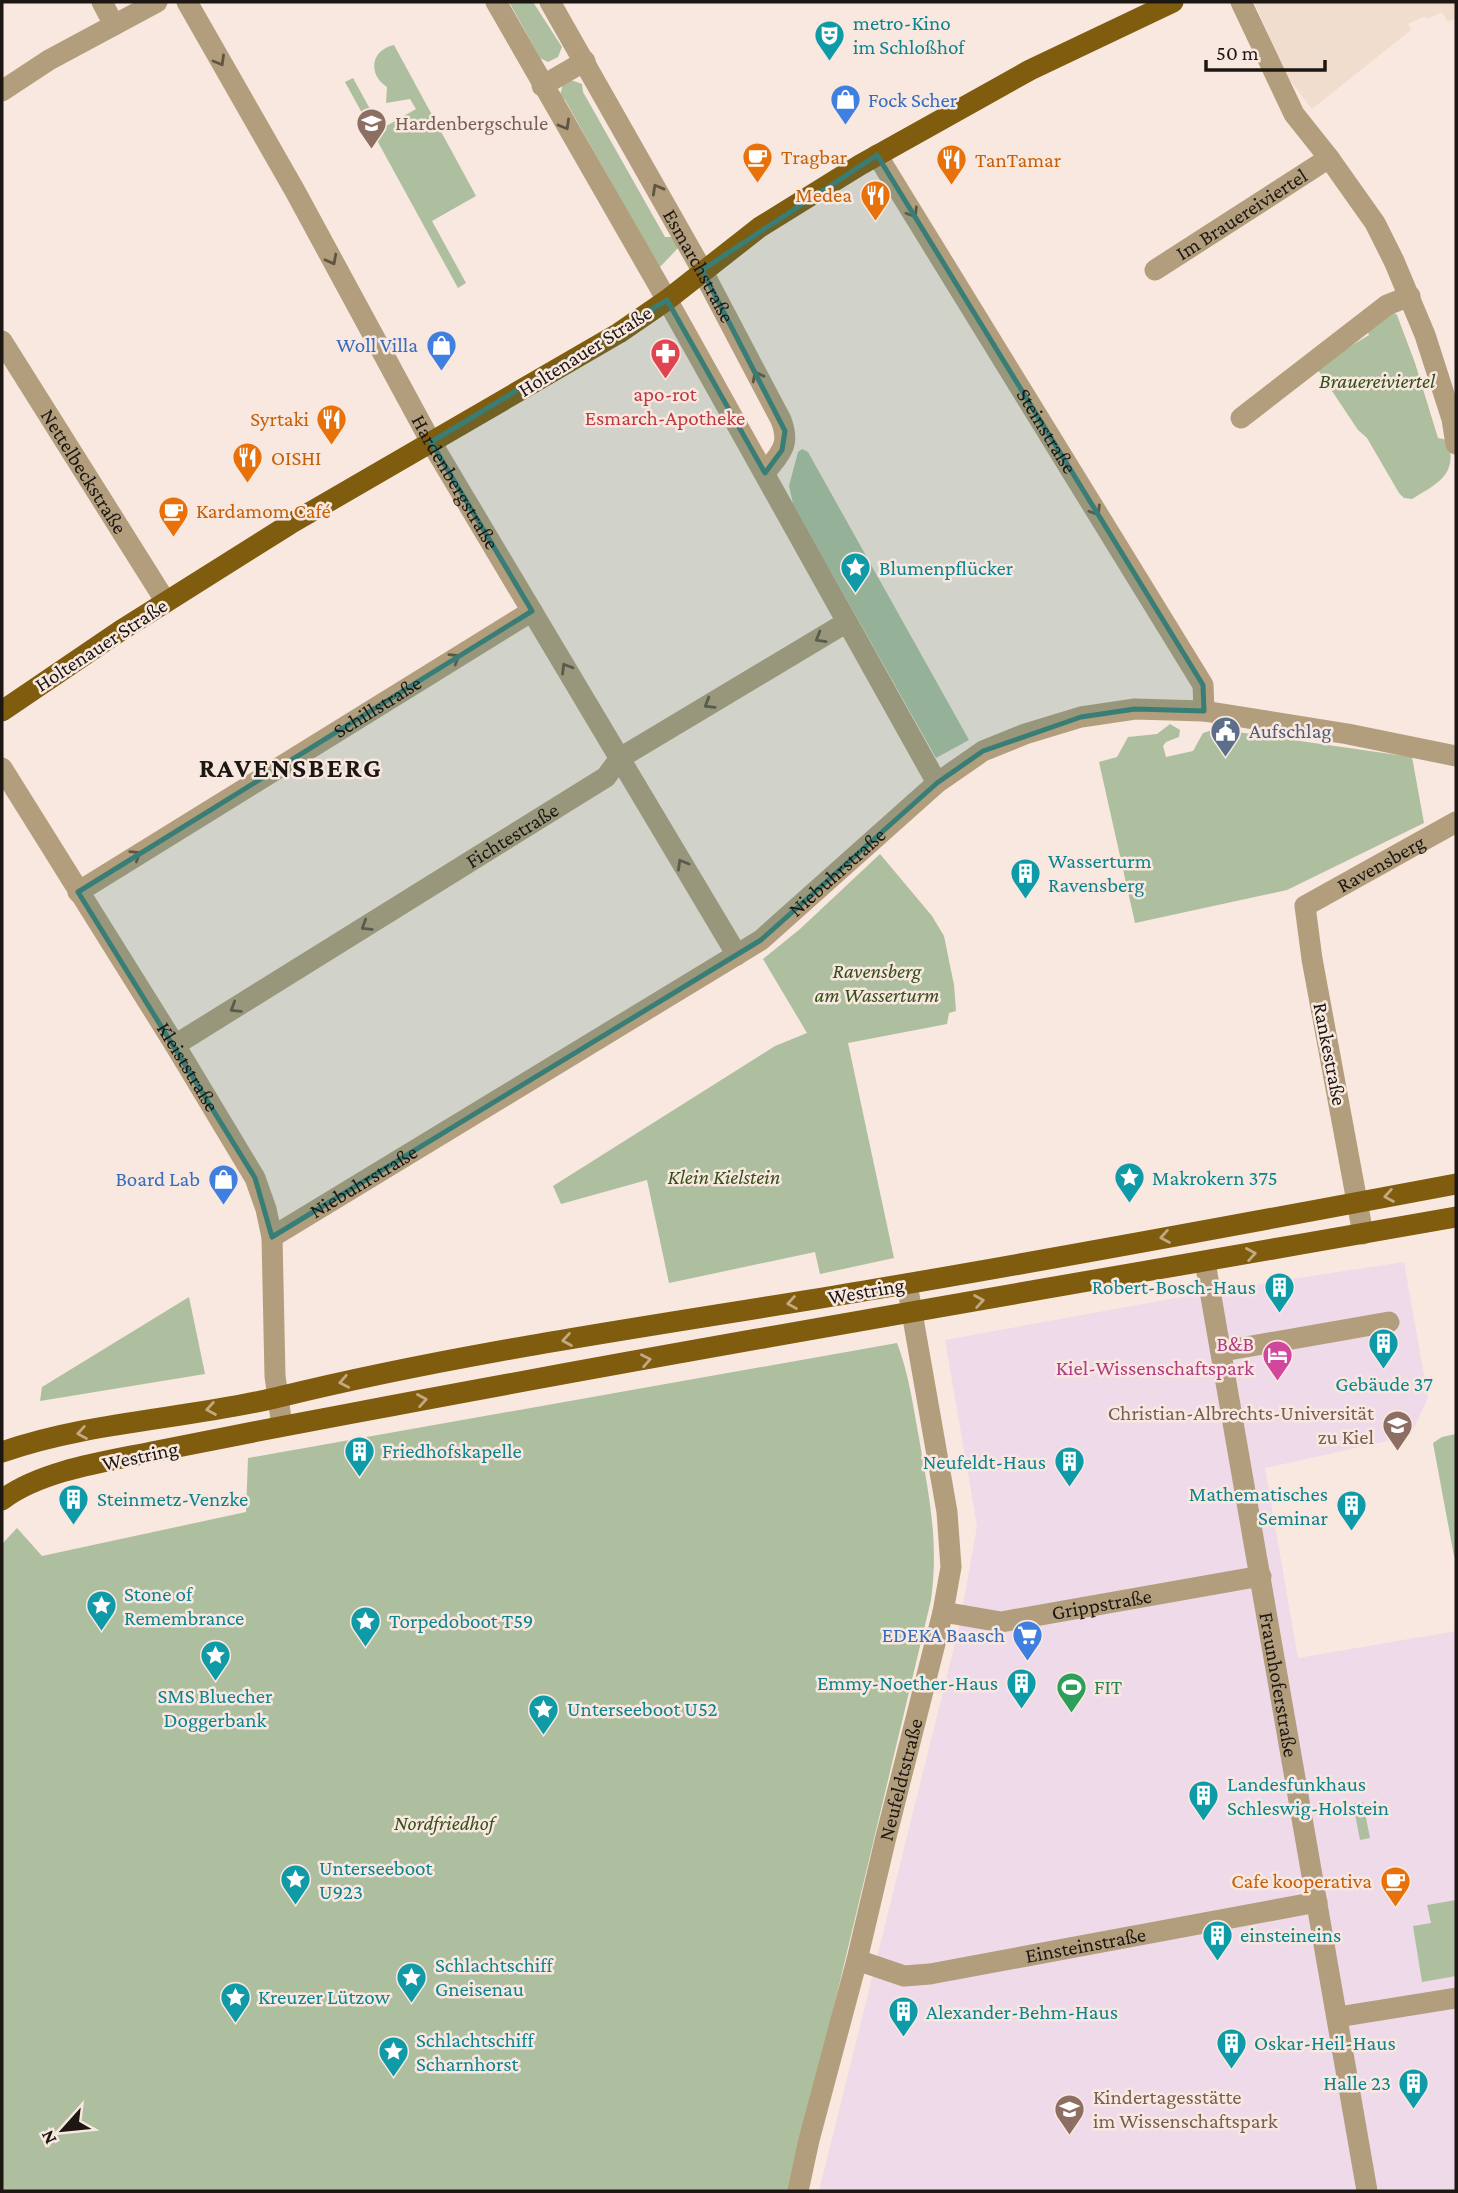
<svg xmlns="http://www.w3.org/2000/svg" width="1458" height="2193" font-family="'Crimson Pro',serif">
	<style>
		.commercial { fill: #f1ddce }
		.industrial { fill: #efdaea }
		.green { fill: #adbf9f }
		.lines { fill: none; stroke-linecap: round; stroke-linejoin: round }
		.minor { stroke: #b29e7c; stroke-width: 21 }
		.major { stroke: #805c0e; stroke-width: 21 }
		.oneway { stroke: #605443 }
		.oneway2 { stroke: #c2a981 }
		.marked { fill: #387e76; fill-opacity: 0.2; stroke: #387e76; stroke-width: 5; stroke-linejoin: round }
		.labels { text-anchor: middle; stroke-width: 5; stroke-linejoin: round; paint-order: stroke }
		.culture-label { font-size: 21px; fill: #0d838f; stroke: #f8e8df; text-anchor: start }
		.shop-label { font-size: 21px; fill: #366cbe; stroke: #f8e8df; text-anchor: end }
		.education-label { font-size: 21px; fill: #785e54; stroke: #f8e8df; text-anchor: start }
		.food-label { font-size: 21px; fill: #c56008; stroke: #f8e8df; text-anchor: start }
		.street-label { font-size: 21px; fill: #1d1714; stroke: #f8e8df }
		.park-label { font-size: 21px; font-style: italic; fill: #344f1a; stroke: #f8e8df }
		.health-label { font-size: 21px; fill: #be3a42; stroke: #f8e8df }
		.service-label { font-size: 21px; fill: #4e5e75; stroke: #f8e8df; text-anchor: start }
		.hotel-label { font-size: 21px; fill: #b23c85; stroke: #f8e8df; text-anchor: end }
		.leisure-label { font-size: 21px; fill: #27864d; stroke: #f8e8df; text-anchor: start }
		.district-label { font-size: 28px; font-weight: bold; letter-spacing: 2px; fill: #1d1714; stroke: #f8e8df }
	</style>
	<rect width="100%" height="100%" fill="#f8e8df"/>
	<!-- commercial -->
	<path class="commercial" d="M1254,2H1456V18L1448,22L1442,12L1427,19L1425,16L1408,24L1411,30L1312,109L1277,63L1268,33Z"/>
	<!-- industrial -->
	<path class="industrial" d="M1404,1262L1428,1398L1410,1436L1265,1468L1298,1658L1456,1631V2191H819L959,1627L977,1526L945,1340L1226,1289Z"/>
	<!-- green -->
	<path class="green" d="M509,2H533L562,47L558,57L548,62L540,58Z
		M394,45L476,196L432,221L466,283L458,288L345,82L353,78L381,129L416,109L410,99L386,103L387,87C368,75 370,50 394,45Z
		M571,80L582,84L583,92L665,237H672L678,248L661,266L659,267L565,100L560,95L563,84Z
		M1393,312L1397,315L1415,363L1438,438L1448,440C1458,475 1438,483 1412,499L1404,498L1399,493L1367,438L1358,430L1316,367L1369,335L1366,327Z
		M802,449L808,452L969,740L936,758L793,504L789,486L798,452Z
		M1170,724L1180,730L1179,737L1166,742L1163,746L1166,757L1193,751L1203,733L1216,729L1412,757L1424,823L1287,890L1135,923L1099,762L1117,757L1128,737L1157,734Z
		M880,854L932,916L944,936L954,985L956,1011L949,1013L947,1024L848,1043L894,1258L820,1274L815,1252L669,1283L647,1180L561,1204L553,1186L775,1046L807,1033L763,959L800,929Z
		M189,1297L205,1374L40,1401L42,1387Z
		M897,1343C909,1374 913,1406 919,1438C929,1496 939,1541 931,1600L790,2191H2V1544L17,1528L42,1556L246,1512L248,1458Z
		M1456,1434V1559L1454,1556L1433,1443L1442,1437Z
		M1363,1802L1370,1838L1360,1840L1353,1804Z
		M1456,1900V1976L1422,1982L1413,1926L1431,1923L1427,1905Z"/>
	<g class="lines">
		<!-- minor -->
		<g class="minor">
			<path d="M102,2L114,25"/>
			<path id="s1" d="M187,2L295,191L431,442L737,955"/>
			<path d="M496,2L679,321L937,783"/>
			<path id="s2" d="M550,2L702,270L781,420C791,446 780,453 765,473"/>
			<path d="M1241,2L1294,114L1329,158L1375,223L1394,261L1425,335L1452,419L1456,444"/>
			<path d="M542,86L585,61"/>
			<path d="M2,91L49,60L157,2"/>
			<path id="s3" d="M877,155L1203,685L1204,711"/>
			<path id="s4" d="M1155,270L1329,158"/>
			<path id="s5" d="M2,341L166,602"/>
			<path d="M1241,418L1387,305L1410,296"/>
			<path id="s6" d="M2,768L175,1045L255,1178L266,1209L272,1237L275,1376L282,1426"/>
			<path id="s7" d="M78,892L532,611"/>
			<path id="s8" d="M175,1045L606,777L620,758L847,622"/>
			<path id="s9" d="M1363,1234L1312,959L1305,906L1456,822"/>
			<path id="s10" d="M272,1237L761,940L937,783L983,751L1025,734L1081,717L1135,709L1204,711L1348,734L1456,756"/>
			<path id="s11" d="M1205,1262L1367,2191"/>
			<path d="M1223,1351L1389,1322"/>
			<path id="s12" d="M943,1612L1001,1622L1261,1576"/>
			<path id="s13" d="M857,1960L904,1976L930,1974L1317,1902"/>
			<path d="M1338,2017L1456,1998"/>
			<path id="s14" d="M798,2191L809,2140L857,1960L885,1841L943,1612L951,1567L947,1512L907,1284"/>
		</g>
		<!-- major -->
		<path class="major" d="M2,711L120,631L290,524L619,333L667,300L760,227L860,165L1030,70L1173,2
			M2,1452C91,1421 188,1419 279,1397C471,1350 668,1324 864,1291C1062,1258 1259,1221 1456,1184
			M2,1500C41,1470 109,1461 157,1451C221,1438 284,1426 348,1414C716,1344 1087,1282 1456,1217"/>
	</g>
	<!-- one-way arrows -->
	<defs><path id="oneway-chevron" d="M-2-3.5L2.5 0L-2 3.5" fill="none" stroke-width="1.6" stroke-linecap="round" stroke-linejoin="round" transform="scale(1.75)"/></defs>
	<g class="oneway">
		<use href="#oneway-chevron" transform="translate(220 61) rotate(60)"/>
		<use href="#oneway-chevron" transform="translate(565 125) rotate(60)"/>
		<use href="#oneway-chevron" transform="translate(657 189) rotate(-119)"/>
		<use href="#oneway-chevron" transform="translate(913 213) rotate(58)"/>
		<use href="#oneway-chevron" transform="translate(332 260) rotate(62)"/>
		<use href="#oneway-chevron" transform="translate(757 376) rotate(-118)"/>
		<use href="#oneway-chevron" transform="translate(1096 511) rotate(58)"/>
		<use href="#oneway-chevron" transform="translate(820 638) rotate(150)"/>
		<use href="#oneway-chevron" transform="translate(455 658) rotate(-31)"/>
		<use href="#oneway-chevron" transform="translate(566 668) rotate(-121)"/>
		<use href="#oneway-chevron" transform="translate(709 704) rotate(149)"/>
		<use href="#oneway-chevron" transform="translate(136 855) rotate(-32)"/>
		<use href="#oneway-chevron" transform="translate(682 864) rotate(-120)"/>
		<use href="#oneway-chevron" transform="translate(366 926) rotate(148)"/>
		<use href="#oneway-chevron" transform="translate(235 1008) rotate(148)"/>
	</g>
	<g class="oneway2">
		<use href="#oneway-chevron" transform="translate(1389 1196) rotate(170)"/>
		<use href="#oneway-chevron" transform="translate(1165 1237) rotate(170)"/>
		<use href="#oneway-chevron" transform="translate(1251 1254) rotate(-10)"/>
		<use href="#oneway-chevron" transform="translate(979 1301) rotate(-9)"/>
		<use href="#oneway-chevron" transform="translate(792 1303) rotate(171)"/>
		<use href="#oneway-chevron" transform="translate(567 1340) rotate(171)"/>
		<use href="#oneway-chevron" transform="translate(646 1360) rotate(-11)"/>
		<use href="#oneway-chevron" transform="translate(344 1382) rotate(169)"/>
		<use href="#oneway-chevron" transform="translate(422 1400) rotate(-10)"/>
		<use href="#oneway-chevron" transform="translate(211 1409) rotate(170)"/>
		<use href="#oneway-chevron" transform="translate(82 1433) rotate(170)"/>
	</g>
	<!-- marked area -->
	<path class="marked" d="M877,155L1203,685L1204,711L1135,709L1081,717L983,751L937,783L761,940L272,1237L255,1178L78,892L532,611L431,442L667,300L765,473L782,450L785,431L702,270Z"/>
	<!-- icons -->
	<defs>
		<symbol id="theatre-pin" viewBox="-11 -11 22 30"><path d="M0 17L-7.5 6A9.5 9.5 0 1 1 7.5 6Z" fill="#0f9aa8" stroke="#f8e8df"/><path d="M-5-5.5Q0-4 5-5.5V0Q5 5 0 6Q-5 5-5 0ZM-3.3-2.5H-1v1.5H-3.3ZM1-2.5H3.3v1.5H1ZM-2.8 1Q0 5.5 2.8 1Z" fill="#fff"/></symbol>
		<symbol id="shop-pin" viewBox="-11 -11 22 30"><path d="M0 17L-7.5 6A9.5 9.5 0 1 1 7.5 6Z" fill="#3f7fe0" stroke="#f8e8df"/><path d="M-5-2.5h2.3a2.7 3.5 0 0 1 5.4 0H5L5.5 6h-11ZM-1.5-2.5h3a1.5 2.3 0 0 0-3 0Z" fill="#fff"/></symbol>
		<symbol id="school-pin" viewBox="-11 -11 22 30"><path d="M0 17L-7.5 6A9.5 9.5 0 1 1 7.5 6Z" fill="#8d6e63" stroke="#f8e8df"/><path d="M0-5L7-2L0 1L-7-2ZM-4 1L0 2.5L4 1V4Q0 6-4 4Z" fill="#fff"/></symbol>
		<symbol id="cafe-pin" viewBox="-11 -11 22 30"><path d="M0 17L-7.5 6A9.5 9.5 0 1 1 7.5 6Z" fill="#e8710a" stroke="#f8e8df"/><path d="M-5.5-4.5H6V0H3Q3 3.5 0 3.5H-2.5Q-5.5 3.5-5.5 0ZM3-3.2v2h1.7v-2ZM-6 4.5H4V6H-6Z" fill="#fff"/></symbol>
		<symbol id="restaurant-pin" viewBox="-11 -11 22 30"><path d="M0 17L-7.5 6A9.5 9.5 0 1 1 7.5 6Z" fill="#e8710a" stroke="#f8e8df"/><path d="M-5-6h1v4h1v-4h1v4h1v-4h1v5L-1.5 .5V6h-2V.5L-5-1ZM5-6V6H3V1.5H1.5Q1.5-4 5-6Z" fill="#fff"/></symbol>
		<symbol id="pharmacy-pin" viewBox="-11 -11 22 30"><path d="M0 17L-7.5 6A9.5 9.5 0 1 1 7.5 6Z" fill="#e0444e" stroke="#f8e8df"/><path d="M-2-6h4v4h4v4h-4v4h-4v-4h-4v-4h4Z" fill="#fff"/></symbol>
		<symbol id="sight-pin" viewBox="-11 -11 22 30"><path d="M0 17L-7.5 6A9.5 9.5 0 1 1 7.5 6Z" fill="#0f9aa8" stroke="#f8e8df"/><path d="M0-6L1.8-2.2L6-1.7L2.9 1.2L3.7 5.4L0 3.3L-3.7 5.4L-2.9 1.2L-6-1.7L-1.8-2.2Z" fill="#fff"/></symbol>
		<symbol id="civic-pin" viewBox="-11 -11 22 30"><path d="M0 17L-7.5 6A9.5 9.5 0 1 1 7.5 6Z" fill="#5c6f8a" stroke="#f8e8df"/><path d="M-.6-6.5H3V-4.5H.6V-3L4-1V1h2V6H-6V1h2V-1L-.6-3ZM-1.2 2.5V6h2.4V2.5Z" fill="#fff"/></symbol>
		<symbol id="building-pin" viewBox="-11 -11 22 30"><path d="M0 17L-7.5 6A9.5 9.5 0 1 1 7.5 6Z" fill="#0f9aa8" stroke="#f8e8df"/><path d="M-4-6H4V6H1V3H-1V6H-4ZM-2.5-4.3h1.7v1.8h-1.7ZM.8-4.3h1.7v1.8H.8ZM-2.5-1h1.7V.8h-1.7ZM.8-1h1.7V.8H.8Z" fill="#fff"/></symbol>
		<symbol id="hotel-pin" viewBox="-11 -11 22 30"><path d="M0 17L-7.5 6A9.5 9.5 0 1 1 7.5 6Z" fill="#d1479c" stroke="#f8e8df"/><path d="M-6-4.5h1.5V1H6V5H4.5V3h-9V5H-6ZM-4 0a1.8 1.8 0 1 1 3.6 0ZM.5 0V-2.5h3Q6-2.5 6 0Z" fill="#fff"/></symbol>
		<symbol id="university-pin" viewBox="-11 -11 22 30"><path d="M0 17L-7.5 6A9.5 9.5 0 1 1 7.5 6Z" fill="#8d6e63" stroke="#f8e8df"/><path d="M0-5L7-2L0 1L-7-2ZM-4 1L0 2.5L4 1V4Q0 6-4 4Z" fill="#fff"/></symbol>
		<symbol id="supermarket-pin" viewBox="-11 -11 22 30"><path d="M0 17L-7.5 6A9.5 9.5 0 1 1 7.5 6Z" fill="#3f7fe0" stroke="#f8e8df"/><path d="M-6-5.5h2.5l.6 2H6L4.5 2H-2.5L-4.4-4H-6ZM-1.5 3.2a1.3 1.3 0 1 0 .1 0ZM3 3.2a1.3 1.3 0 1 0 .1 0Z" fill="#fff"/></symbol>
		<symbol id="stadium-pin" viewBox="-11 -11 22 30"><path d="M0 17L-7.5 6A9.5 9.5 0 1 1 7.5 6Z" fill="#2e9e5b" stroke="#f8e8df"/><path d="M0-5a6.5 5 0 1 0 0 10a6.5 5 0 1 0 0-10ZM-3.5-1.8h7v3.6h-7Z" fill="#fff"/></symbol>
	</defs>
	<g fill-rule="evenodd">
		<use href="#theatre-pin" x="812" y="18" width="35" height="47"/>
		<use href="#shop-pin" x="828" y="82" width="35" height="47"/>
		<use href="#school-pin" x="354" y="106" width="35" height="47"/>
		<use href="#cafe-pin" x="740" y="140" width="35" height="47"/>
		<use href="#restaurant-pin" x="934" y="142" width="35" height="47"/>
		<use href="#restaurant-pin" x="858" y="178" width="35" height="47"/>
		<use href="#shop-pin" x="424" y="328" width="35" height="47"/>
		<use href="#pharmacy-pin" x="648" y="336" width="35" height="47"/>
		<use href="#restaurant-pin" x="314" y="402" width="35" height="47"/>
		<use href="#restaurant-pin" x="230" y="440" width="35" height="47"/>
		<use href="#cafe-pin" x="156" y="494" width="35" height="47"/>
		<use href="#sight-pin" x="838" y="550" width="35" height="47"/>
		<use href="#civic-pin" x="1208" y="714" width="35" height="47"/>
		<use href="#building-pin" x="1008" y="856" width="35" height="47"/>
		<use href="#sight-pin" x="1112" y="1160" width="35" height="47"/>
		<use href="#shop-pin" x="206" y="1162" width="35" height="47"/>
		<use href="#building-pin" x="1262" y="1270" width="35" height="47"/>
		<use href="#building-pin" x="1366" y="1326" width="35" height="47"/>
		<use href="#hotel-pin" x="1260" y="1338" width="35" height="47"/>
		<use href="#university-pin" x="1380" y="1408" width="35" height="47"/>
		<use href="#building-pin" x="342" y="1434" width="35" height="47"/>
		<use href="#building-pin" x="1052" y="1444" width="35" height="47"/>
		<use href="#building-pin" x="56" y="1482" width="35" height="47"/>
		<use href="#building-pin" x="1334" y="1488" width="35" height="47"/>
		<use href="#sight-pin" x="84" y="1588" width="35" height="47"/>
		<use href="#sight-pin" x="348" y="1604" width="35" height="47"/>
		<use href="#supermarket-pin" x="1010" y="1618" width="35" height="47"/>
		<use href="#sight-pin" x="198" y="1638" width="35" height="47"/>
		<use href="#building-pin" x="1004" y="1666" width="35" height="47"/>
		<use href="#stadium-pin" x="1054" y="1670" width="35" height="47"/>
		<use href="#sight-pin" x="526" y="1692" width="35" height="47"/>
		<use href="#building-pin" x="1186" y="1778" width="35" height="47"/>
		<use href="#sight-pin" x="278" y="1862" width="35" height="47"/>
		<use href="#cafe-pin" x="1378" y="1864" width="35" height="47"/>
		<use href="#building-pin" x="1200" y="1918" width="35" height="47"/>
		<use href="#sight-pin" x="394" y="1960" width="35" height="47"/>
		<use href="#sight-pin" x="218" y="1980" width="35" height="47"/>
		<use href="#building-pin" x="886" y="1994" width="35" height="47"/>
		<use href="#building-pin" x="1214" y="2026" width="35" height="47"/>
		<use href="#sight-pin" x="376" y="2034" width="35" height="47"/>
		<use href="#building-pin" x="1396" y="2066" width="35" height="47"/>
		<use href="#school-pin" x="1052" y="2092" width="35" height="47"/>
	</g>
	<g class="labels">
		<!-- culture labels -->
		<g class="culture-label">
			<text x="853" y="30">metro-Kino<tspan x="853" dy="24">im Schloßhof</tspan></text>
			<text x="879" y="575">Blumenpflücker</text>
			<text x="1048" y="868">Wasserturm<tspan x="1048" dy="24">Ravensberg</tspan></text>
			<text x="1152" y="1185">Makrokern 375</text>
			<text x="1256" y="1294" text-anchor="end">Robert-Bosch-Haus</text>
			<text x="1384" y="1391" text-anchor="middle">Gebäude 37</text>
			<text x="382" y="1458">Friedhofskapelle</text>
			<text x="1046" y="1469" text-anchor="end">Neufeldt-Haus</text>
			<text x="1328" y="1501" text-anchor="end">Mathematisches<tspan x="1328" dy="24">Seminar</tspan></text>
			<text x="97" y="1506">Steinmetz-Venzke</text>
			<text x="124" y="1601">Stone of<tspan x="124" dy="24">Remembrance</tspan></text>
			<text x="389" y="1628">Torpedoboot T59</text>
			<text x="998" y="1690" text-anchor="end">Emmy-Noether-Haus</text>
			<text x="215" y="1703" text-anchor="middle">SMS Bluecher<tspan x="215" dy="24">Doggerbank</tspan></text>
			<text x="567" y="1716">Unterseeboot U52</text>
			<text x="1227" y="1791">Landesfunkhaus<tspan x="1227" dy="24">Schleswig-Holstein</tspan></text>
			<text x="319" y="1875">Unterseeboot<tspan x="319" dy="24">U923</tspan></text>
			<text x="1240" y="1942">einsteineins</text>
			<text x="435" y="1972">Schlachtschiff<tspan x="435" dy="24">Gneisenau</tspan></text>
			<text x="258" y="2004">Kreuzer Lützow</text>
			<text x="926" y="2019">Alexander-Behm-Haus</text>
			<text x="416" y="2047">Schlachtschiff<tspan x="416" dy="24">Scharnhorst</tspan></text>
			<text x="1254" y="2050">Oskar-Heil-Haus</text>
			<text x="1391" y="2090" text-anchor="end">Halle 23</text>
		</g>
		<!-- shop labels -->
		<g class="shop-label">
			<text x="868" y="107" text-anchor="start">Fock Scher</text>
			<text x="418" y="352">Woll Villa</text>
			<text x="200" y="1186">Board Lab</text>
			<text x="1005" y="1642">EDEKA Baasch</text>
		</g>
		<!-- education labels -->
		<g class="education-label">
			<text x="395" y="130">Hardenbergschule</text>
			<text x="1374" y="1420" text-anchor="end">Christian-Albrechts-Universität<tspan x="1374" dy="24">zu Kiel</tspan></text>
			<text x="1093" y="2104">Kindertagesstätte<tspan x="1093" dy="24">im Wissenschaftspark</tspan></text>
		</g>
		<!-- food labels -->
		<g class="food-label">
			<text x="781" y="164">Tragbar</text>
			<text x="975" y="167">TanTamar</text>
			<text x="852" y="202" text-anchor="end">Medea</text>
			<text x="309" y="426" text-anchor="end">Syrtaki</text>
			<text x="271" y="465">OISHI</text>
			<text x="196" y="518">Kardamom Café</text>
			<text x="1372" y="1888" text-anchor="end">Cafe kooperativa</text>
		</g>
		<!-- street labels -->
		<g class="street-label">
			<text dy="7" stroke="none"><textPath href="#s4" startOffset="103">Im Brauereiviertel</textPath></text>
			<text dy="7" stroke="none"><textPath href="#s2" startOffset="303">Esmarchstraße</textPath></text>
			<text transform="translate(585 351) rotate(-32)" y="7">Holtenauer Straße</text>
			<text dy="7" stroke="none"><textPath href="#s3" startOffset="324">Steinstraße</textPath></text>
			<text dy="7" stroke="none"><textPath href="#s5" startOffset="154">Nettelbeckstraße</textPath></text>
			<text dy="7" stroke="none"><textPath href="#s1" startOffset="550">Hardenbergstraße</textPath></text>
			<text transform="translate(101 645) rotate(-33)" y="7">Holtenauer Straße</text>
			<text dy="7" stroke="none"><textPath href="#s7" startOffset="352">Schillstraße</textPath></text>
			<text dy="7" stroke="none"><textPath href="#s8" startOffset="397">Fichtestraße</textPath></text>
			<text dy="7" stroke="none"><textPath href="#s9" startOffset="420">Ravensberg</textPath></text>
			<text dy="7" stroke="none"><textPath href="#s10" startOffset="674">Niebuhrstraße</textPath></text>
			<text transform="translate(1330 1054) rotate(79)" y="7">Rankestraße</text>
			<text dy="7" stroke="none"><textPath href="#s6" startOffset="352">Kleiststraße</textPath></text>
			<text dy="7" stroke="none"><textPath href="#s10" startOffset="107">Niebuhrstraße</textPath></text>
			<text transform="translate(866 1291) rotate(-10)" y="7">Westring</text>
			<text transform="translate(140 1456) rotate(-12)" y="7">Westring</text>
			<text dy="7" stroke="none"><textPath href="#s12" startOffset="161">Grippstraße</textPath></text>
			<text dy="7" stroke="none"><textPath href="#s11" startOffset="429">Fraunhoferstraße</textPath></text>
			<text dy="7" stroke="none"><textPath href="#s14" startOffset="424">Neufeldtstraße</textPath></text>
			<text dy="7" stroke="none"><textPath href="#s13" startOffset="234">Einsteinstraße</textPath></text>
		</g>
		<!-- park labels -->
		<g class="park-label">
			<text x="1377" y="388">Brauereiviertel</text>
			<text x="877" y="978">Ravensberg<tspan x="877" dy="24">am Wasserturm</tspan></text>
			<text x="724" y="1184">Klein Kielstein</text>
			<text x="444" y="1830">Nordfriedhof</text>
		</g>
		<!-- health labels -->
		<g class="health-label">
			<text x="665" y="401">apo-rot<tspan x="665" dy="24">Esmarch-Apotheke</tspan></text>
		</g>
		<!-- service labels -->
		<g class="service-label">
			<text x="1249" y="738">Aufschlag</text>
		</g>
		<!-- hotel labels -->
		<g class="hotel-label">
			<text x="1254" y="1351">B&amp;B<tspan x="1254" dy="24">Kiel-Wissenschaftspark</tspan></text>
		</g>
		<!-- leisure labels -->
		<g class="leisure-label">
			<text x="1094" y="1694">FIT</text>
		</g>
		<!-- district labels -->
		<g class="district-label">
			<text x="291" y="777">RAVENSBERG</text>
		</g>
	</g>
	<!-- border -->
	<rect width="1458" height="2193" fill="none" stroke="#1d1714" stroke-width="7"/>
	<!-- north arrow -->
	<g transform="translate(63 2130) rotate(243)" stroke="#f8e8df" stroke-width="5" paint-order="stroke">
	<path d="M0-5L12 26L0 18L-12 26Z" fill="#1d1714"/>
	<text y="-10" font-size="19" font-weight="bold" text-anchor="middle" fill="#1d1714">N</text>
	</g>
	<!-- scale -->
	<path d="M1206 60v10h119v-10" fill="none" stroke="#1d1714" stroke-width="3.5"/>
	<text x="1216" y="60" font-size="21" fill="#1d1714" stroke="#f8e8df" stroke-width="5" paint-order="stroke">50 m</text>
</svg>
